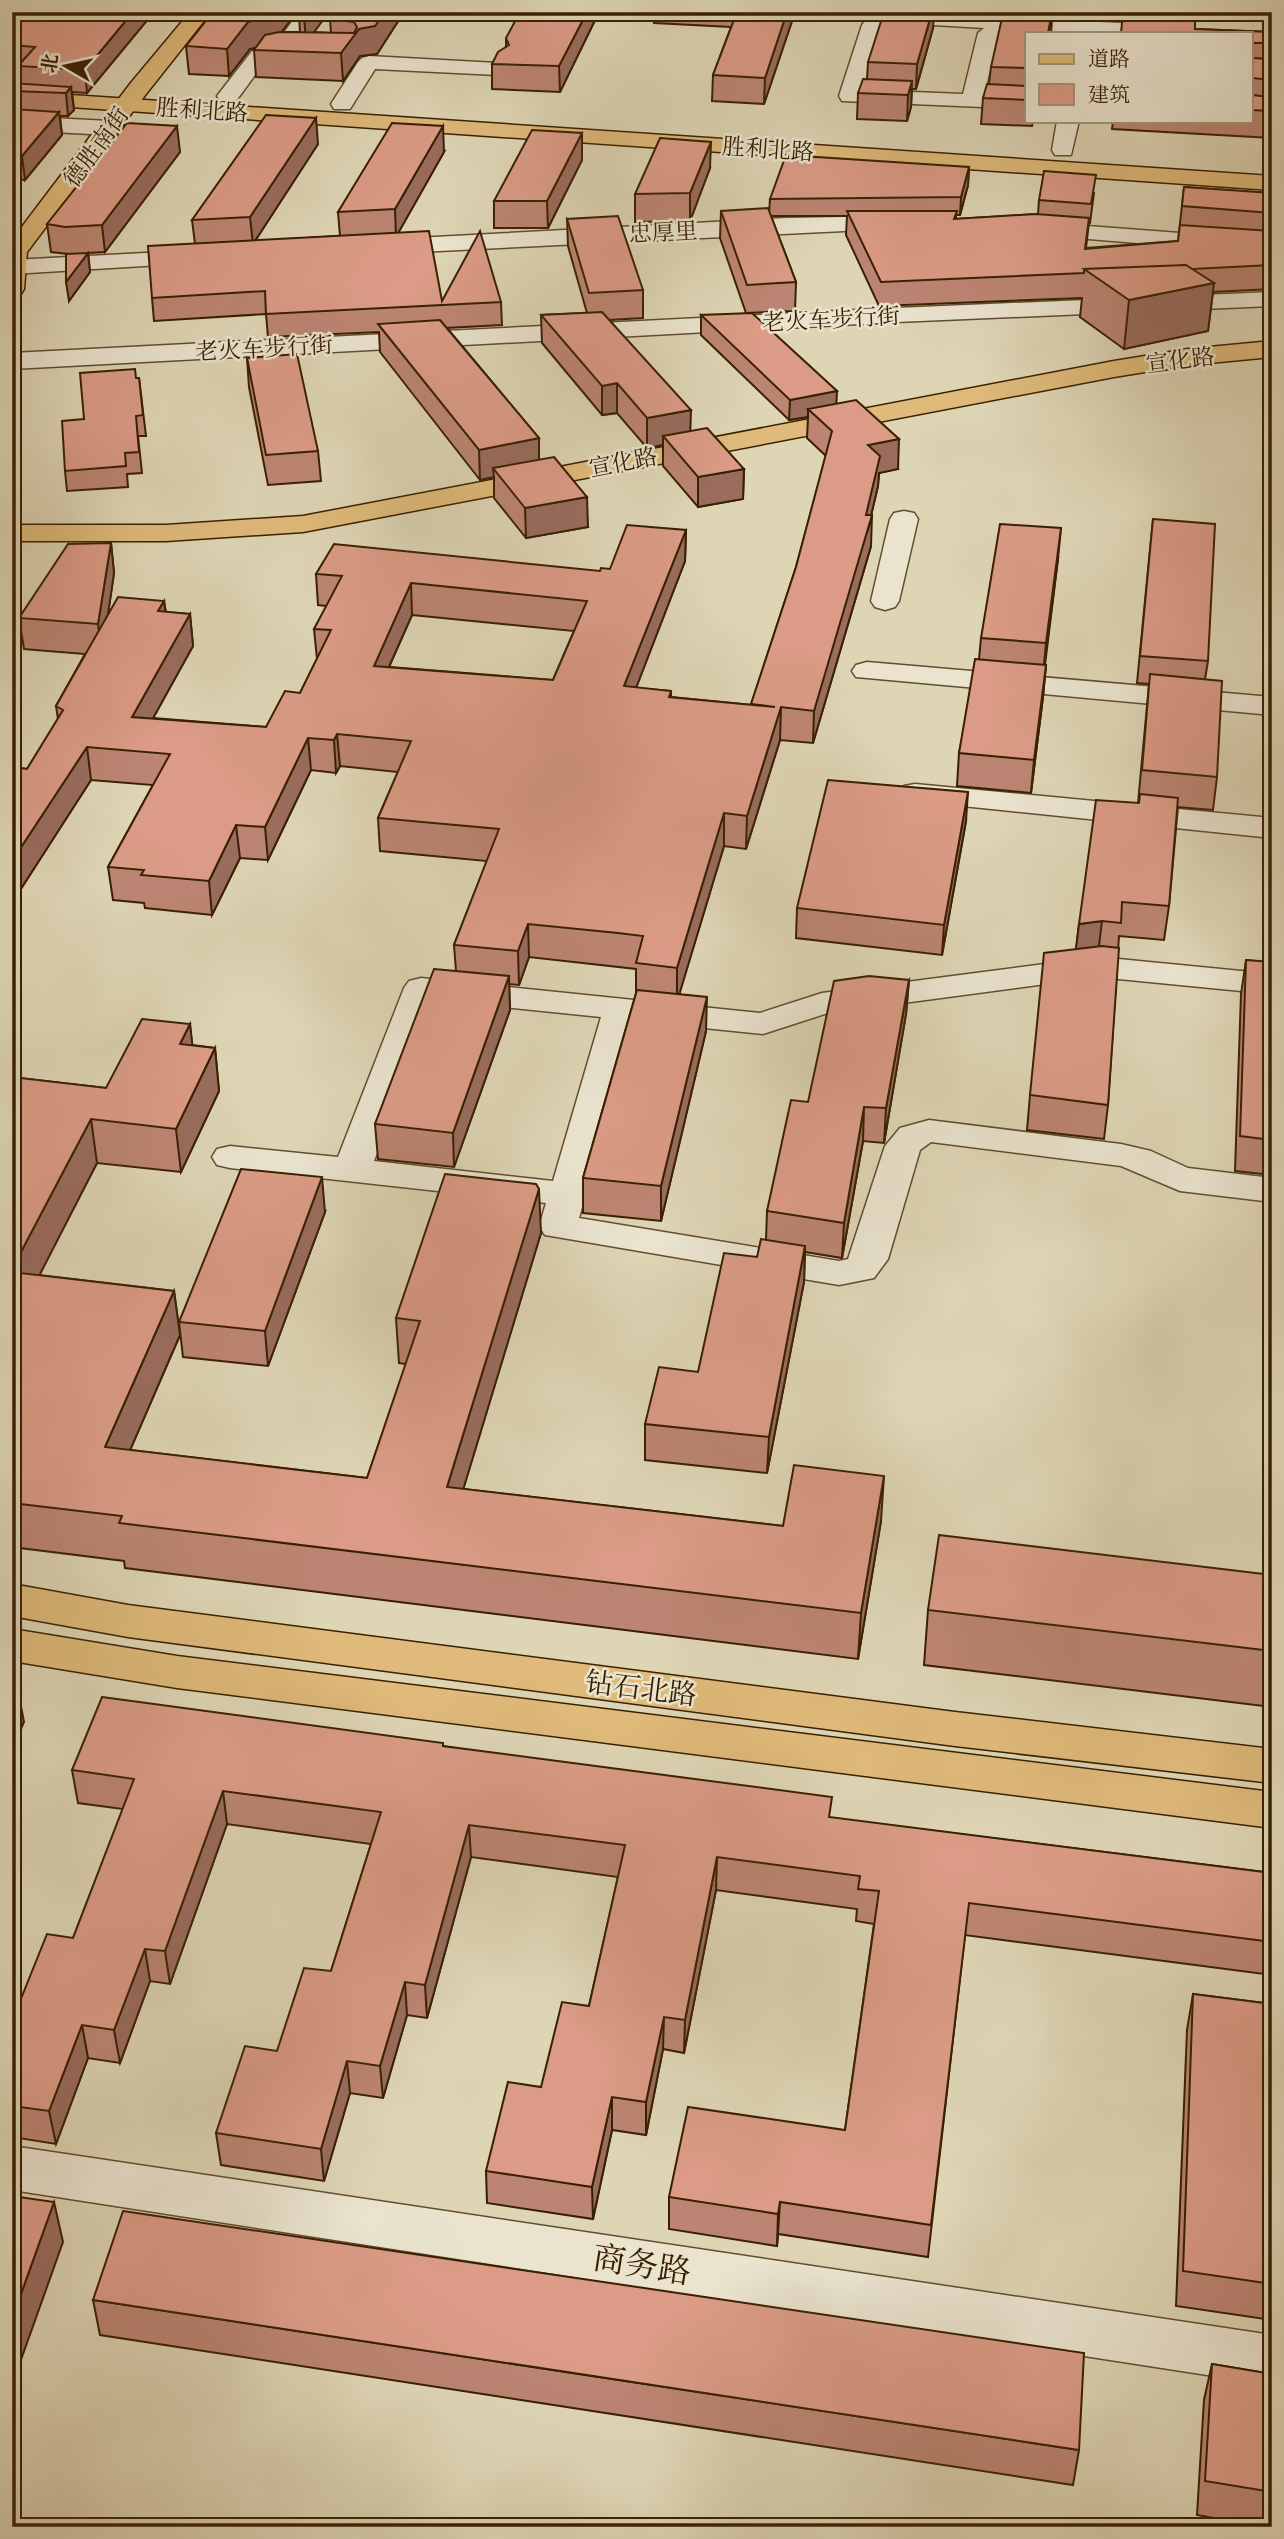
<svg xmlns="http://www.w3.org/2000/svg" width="1284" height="2539" font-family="'IM FELL Great Primer','Noto Serif SC',serif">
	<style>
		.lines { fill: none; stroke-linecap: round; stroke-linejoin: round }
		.minor-casing { stroke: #624d2e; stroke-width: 3 }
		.major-casing { stroke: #392001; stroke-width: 3 }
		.highway-casing { stroke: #392001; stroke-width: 3 }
		.minor { fill: #eae4cf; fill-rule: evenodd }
		.major { fill: #dfba7a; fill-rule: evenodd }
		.highway { fill: #dfba7a; fill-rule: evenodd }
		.wall { fill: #bc8573; stroke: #392001; stroke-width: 2; fill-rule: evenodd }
		.shaded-wall { fill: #996c5e; stroke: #392001; stroke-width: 2 }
		.building { fill: #db9b86; stroke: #392001; stroke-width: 2; fill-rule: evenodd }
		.labels { text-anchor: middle; stroke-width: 5; stroke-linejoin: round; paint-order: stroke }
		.far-street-label { font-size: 23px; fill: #392001; stroke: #eae4cf }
		.street-label { font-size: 28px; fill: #392001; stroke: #eae4cf }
		.near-street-label { font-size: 33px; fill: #392001; stroke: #eae4cf }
	</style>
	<rect width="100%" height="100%" fill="#ded5b5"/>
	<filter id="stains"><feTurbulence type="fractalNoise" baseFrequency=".00286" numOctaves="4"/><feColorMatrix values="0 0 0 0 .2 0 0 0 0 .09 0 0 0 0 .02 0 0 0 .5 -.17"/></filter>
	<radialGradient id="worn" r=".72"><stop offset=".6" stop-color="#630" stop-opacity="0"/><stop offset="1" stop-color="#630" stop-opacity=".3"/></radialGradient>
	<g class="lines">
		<defs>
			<path id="minor" d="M299,12H320L288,55L266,60L236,101H220L217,96L252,51L274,46Z
				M890,12L1121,23L1122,12H1142L1139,33L1032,31L1034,33H1027V41L997,40L984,95L1027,96V109L842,101L839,96L862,25L865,21H879L882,25L863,90L963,94L978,33L984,28L899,23L892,21Z
				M369,56L497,63L504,65L508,69L504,73L497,75L375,69L350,109H334L331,104L358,62L362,58Z
				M12,116L110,121L118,123L121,128L118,133L110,135L12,130Z
				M1057,121H1079L1071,155H1055L1052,150Z
				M898,216L906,218L910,223L906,228L378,254L370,252L366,247L370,242L378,240L786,218Z
				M1035,222L1272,240V254L1027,234L1023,229L1027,224Z
				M202,250L210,252L214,257L210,262L12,274V260Z
				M1272,292V306L897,322L12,369V353L897,308Z
				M904,511L914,513L918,519L899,601L895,607L885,610L875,607L871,601L890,519L894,513Z
				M867,662L1272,697V715L856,677L852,671L856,665Z
				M915,784L1272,818V838L904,800L899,793L904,786Z
				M1098,957L1272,974V994L1098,977L828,1013L763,1034L635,1021L579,1218L839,1261L848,1259L885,1146L900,1128L929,1120L1121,1144L1151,1151L1188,1168L1272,1178V1202L1180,1191L1121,1166L931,1142L920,1150L888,1259L874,1278L839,1285L545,1235L539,1227L546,1203L230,1168L217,1165L212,1157L217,1149L230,1146L338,1157L404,988L409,981L421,978L760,1013L822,993ZM434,1000L601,1017L553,1181L374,1161Z
				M12,2146L1272,2335V2385L12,2190Z"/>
			<path id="major" d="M190,12H211L146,94L27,252L24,289L21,294L12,296V240L130,84Z
				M1272,341V357L1188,365L1114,377L303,532L166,541H12V525H166L303,516L1114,361L1188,349Z
				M12,1584L128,1605L955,1712L1272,1749V1783L955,1746L128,1637L12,1616Z
				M12,1629L177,1656L1272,1792V1828L177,1688L12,1661Z"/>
			<path id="highway" d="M12,91L1272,176V190L12,103Z"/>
		</defs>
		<!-- minor casing -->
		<use href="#minor" class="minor-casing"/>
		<!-- major casing -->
		<use href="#major" class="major-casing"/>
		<!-- highway casing -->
		<use href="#highway" class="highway-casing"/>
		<!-- minor -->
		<use href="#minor" class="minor"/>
		<!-- major -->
		<use href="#major" class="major"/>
		<!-- highway -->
		<use href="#highway" class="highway"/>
	</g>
	<!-- wall -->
	<path class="wall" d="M12,12H154L87,93L72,92L74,110L68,116H60L62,135L25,180L12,179V83H21L19,68H12Z
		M302,12L314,32L331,33L330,19L334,12H404L377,54L360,56L343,81L256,77L254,50L256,48L250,49L229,76L189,74L186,46L281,32H300L299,16Z
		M599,12L560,92L492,89V64L506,47V38Z
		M654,12H793V18L764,104L712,101L713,75L731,27L654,23Z
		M1020,12H1062L1061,16H1052L1051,33H1027V121H1033L1032,126L981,124L983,98L989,84L991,67L1029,19L1030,16H1020Z
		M1145,12H1195V29L1272,32V138L1112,129L1113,121H1251V33H1121L1145,14Z
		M933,28L916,89H912L911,107L907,121L857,119L858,93L867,79L868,62Z
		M582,133V160L548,228H494V201Z
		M318,144L255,241L340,236L338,212L444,152L398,233L442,301L501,302L502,325L447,328L539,438V459L588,527L526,538L494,498V477L480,480L380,352L379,332L268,337L266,314L154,321L152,298L195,244L192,220Z
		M180,152L105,252L88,253L90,272L69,301L68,254L51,252L47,224Z
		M969,167L968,185L960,215H956V219L1038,214L1039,200L1094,193L1090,223H1089L1086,248L1178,241L1184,187L1272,193V289L1213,292L1208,331L1124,349L1080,317L1082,298L879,306L846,235L847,216H771L796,282L795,311L746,313L720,238L721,211L769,213L770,199Z
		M710,168L690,221L635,222V194Z
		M567,219L643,290V318L610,320L690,431L744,469L743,499L698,507L663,466V445L647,448L617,413L602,415L542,343L541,315L587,313L568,246Z
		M701,315L836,403L898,469L879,473L878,486L871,515V546L813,743L780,740L746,849L724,846L679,994L706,1031L661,1221L583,1213V1178L636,993V969L529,957L519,985L509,984L510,1010L454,1167L378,1159L375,1124L456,971L454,945L487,861L380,851L378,818L398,772L340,766L336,773L311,770L268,860L240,858L212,915L145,908L144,903L113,900L108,867L153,785L91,780L15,898H12V767L27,769L58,719L56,706L85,654L24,649L19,618L111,543L114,573L108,613L164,601L166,612L190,614L193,646L153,718L266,727L300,693L317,659L314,629L327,606L318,605L316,574L600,571L610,569L686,530L685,561L636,688L671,691V697L751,705L796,567L826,456L807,438L808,417L789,420L701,335ZM412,615L574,631L553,680L389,667Z
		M247,358L318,451L321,481L268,485L249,387Z
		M136,378H139L146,436H138L142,473L127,474L128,487L67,491L65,471L84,419Z
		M1153,519L1208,661L1205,679L1217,777L1213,810L1178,807L1169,906L1164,940L1119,936L1108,1105L1104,1139L1027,1130L1030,1095L1076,949L1079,924L1138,803L1149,684L1137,683Z
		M1058,559L1045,665H1046L1043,697L1031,793L957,786L959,753L979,659L981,638Z
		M966,821L942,955L796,938L797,908Z
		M1272,881V1175L1235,1171L1241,994L1246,960L1266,962Z
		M909,980L906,1014L884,1143L863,1141L842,1258L805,1252L804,1282L767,1473L645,1460V1424L698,1372L766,1240L767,1211L808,1102Z
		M190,1024L192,1045L215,1048L219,1091L181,1172L97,1163L39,1275L174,1291L180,1335L130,1450L367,1478L406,1364L399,1363L396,1318L541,1233L463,1489L783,1526L881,1521L858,1659L125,1568L124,1561L12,1547V1077L106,1088Z
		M325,1212L268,1366L183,1357L179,1322Z
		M1272,1575V1707L924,1665L928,1610Z
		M443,1743V1746L831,1818L1272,1873V1975L965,1935L928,2257L778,2234L777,2246L669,2229V2197L845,2130L874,1924L856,1921L857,1909L716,1890L684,2053L663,2049L646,2135L612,2130L593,2219L487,2203L486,2171L541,2087L589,2006L618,1877L471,1857L427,2018L407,2015L383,2098L350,2093L324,2181L221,2165L216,2133L277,2051L331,1971L371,1844L227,1824L170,1984L150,1981L120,2063L88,2058L56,2144L12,2137V2015L14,2016L73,1938L123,1809L78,1803L72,1770Z
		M1193,1994L1272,2004V2320L1176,2306L1187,2030Z
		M93,2300L1079,2450L1073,2485L100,2335Z
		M1212,2364L1272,2374V2527H1263L1197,2515L1204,2400Z"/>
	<!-- shaded-wall -->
	<path class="shaded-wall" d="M133,12H154L87,93L85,70Z
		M274,12H297L272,44L250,49L229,76L227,49L248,22Z
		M307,12H329L306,43L304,16Z
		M385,12H404L377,54L360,56L343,81L341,53L359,29Z
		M587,12H599L560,92L559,66Z
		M787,12H793V18L764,104L765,78Z
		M932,12H934L933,28L916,89L917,64Z
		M1052,12L1051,33H1048Z
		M912,81L911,107L907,121L908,95Z
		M71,87L74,110L68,116L66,93Z
		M59,112L62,135L25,180L22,156Z
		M316,118L318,144L253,244L250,217Z
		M177,126L180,152L105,252L102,225Z
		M443,126L444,152L396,237L395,209Z
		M582,133V160L548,228L547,201Z
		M711,142L710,168L690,221V193Z
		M969,167L968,185L960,215L961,197Z
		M88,253L90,272L69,301L66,282Z
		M1214,283L1208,331L1124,349L1129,300Z
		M617,383V413L602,415V386Z
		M837,391L836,411L808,409V417L789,420L790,400Z
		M691,410L690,439L663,436V445L647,448V418Z
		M539,438V468H493L494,477L480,480L479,450Z
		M899,439L898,469L879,473L878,486L867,533L872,515L871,546L813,743L814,711L868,445Z
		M744,469L743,499L698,507V477Z
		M587,497L588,527L526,538L525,508Z
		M1061,528L1058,559L1043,675L1046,643Z
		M686,530L685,561L624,719V686Z
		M111,543L114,573L102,656L98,624Z
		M411,583L412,615L375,698L374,666Z
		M164,601L168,632L158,611Z
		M190,614L193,646L136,749L132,717Z
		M1046,665L1043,697L1031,793L1034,760Z
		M781,707L780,740L746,849L747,816Z
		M337,734L340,766L336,773L334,740Z
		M308,738L311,770L268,860L265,827Z
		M87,747L91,780L15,898L12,882V861Z
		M968,792L966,821L942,955L944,925Z
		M724,813V846L677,1002V968Z
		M236,825L240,858L212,915L209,881Z
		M1102,921L1098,954L1075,957L1079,924Z
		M528,924L529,957L519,985L518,951Z
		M509,976L510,1010L454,1167L453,1133Z
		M909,980L906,1014L884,1143L886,1108Z
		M707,997L706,1031L661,1221V1186Z
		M190,1024L195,1068L180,1044Z
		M215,1048L219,1091L181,1172L176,1129Z
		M864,1107L863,1141L842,1258L844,1223Z
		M91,1119L97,1163L18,1317L12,1281V1269Z
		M322,1177L325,1212L268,1366L265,1331Z
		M539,1189L541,1233L450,1533L447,1487Z
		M805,1246L804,1282L767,1473L769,1437Z
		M174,1291L180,1335L112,1492L105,1447Z
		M884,1476L881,1521L858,1659L861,1613Z
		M12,1660L24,1722L12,1750Z
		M223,1791L227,1824L170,1984L165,1951Z
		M469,1825L471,1857L427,2018L425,1985Z
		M717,1857L716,1890L684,2053L685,2020Z
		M145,1949L150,1981L120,2063L114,2030Z
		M405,1982L407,2015L383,2098L380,2066Z
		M664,2017L663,2049L646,2135V2102Z
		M82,2025L88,2058L56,2144L49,2111Z
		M347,2061L350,2093L324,2181L321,2149Z
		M612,2097V2130L593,2219L592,2187Z
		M54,2202L63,2242L12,2385V2319Z
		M780,2202L778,2234L777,2246L778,2214Z"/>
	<!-- building -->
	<path class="building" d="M12,12H133L85,70L18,66L35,47L12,45Z
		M213,12H274L270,16L248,22L227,49L186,46Z
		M302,12H307L304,16H299Z
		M334,12H385L375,26L359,29L341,53L254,50L265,35L279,32L354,33L357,27L354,22L330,19Z
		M520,12H587L559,66L492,64L498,52L509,45L506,38Z
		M737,12H787L765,78L713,75Z
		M884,12H932L917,64L868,62Z
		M1031,12H1052L1048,33H1027V68L991,67L1002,18L1029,19Z
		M1146,12H1195V29L1272,32V43H1252V58L1272,59V80L1253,78L1252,95L1272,97V111L1251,110V33H1121L1123,13L1146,15Z
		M863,79L912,81L908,95L858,93Z
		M12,83L71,87L66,93L12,91Z
		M987,84L1027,86V100L983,98Z
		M12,109L59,112L22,156H12Z
		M266,115L316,118L250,217L192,220Z
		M127,123L177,126L102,225L65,227L47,224Z
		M392,123L443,126L395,209L338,212Z
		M532,130L582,133L547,201H494Z
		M660,138L711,142L690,193L635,194Z
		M786,155L969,167L961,197L770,199Z
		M1044,171L1096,175L1091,204L1039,200Z
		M1184,187L1272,193V213L1182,206Z
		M768,208L796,282L747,285L721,211Z
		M847,211H957L954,219L1036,214L1089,218L1085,249L1178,241L1180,225L1272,231V265L1192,269L1186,265L1084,269V273L881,282Z
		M618,216L643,290L589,293L567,219Z
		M429,231L442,301L480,231L501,302L266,314L265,291L152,298L148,246Z
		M88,253L66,282V254Z
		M1186,265L1214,283L1129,300L1084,269Z
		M602,312L691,410L647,418L617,383L602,386L541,315Z
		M752,313L837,391L790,400L701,315Z
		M440,320L539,438L479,450L378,324Z
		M297,354L318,451L266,455L247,358Z
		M135,369L136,378H139L143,415L136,416L139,452L125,453L126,466L65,471L62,421L84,419L80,373Z
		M856,400L899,439L868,445L880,456L866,515H872L814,711L781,707L747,816L724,813L677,968L636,963L643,936L618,933L528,924L518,951L454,945L499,829L378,818L411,741L337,734L334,740L308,738L265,827L236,825L209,881L141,875L144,870L108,867L170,754L87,747L12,861V767L27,769L63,710L56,706L118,597L164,601L158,611L190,614L132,717L266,727L285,691L300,693L331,630L314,629L342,576L316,574L334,544L600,571L601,568L610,569L627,525L686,530L624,686L671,691L669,697L775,707L751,704L796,567L832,431L808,409ZM411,583L587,601L553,680L374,666Z
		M707,428L744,469L698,477L663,436Z
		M554,457L587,497L525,508L493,468Z
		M1153,519L1215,524L1208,661L1140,656Z
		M1000,524L1061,528L1046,643L981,638Z
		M111,543L98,624L19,618L68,544Z
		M975,659L1046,665L1034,760L959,753Z
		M1150,674L1222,681L1217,777L1142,770Z
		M828,780L968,792L944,925L797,908Z
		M1140,794L1178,798L1169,906L1122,902L1121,923L1102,921L1079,924L1096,800L1139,803Z
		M1102,946L1119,948L1108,1105L1030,1095L1044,953Z
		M1246,960L1272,962V1140L1240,1136Z
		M434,969L509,976L453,1133L375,1124Z
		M869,976L909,980L886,1108L864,1107L844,1223L767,1211L791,1100L808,1102L834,981Z
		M637,990L707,997L661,1186L583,1178Z
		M142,1019L190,1024L180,1044L215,1048L176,1129L91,1119L12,1269V1077L106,1088Z
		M241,1169L322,1177L265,1331L179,1322Z
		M445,1174L536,1184L539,1189L447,1487L783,1526L794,1465L884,1476L861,1613L119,1523L122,1516L12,1503V1272L174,1291L105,1447L367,1478L420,1321L396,1318Z
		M761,1239L805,1246L769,1437L645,1424L659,1367L698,1372L724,1253L757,1257Z
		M939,1535L1272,1575V1651L928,1610Z
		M102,1697L443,1743V1746L832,1797L829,1817L1272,1873V1942L969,1903L931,2225L780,2202L778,2214L669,2197L688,2107L845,2130L879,1891L858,1889L860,1876L717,1857L685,2020L664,2017L646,2102L612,2097L592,2187L486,2171L508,2082L541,2087L562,2002L589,2006L625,1845L469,1825L425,1985L405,1982L380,2066L347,2061L321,2149L216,2133L245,2046L277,2051L304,1968L331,1971L381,1812L223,1791L165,1951L145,1949L114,2030L82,2025L49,2111L12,2106V2015L14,2016L47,1934L73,1938L134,1779L72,1770Z
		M1193,1994L1272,2004V2284L1183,2271Z
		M12,2196L54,2202L12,2319Z
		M123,2211L1084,2353L1079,2450L93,2300Z
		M1212,2364L1272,2374V2492L1205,2481Z"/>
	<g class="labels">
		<!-- far-street labels -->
		<g class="far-street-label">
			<text transform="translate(202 110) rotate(4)" y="8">胜利北路</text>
			<text transform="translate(96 147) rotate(-54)" y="8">德胜南街</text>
			<text transform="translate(768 149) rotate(4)" y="8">胜利北路</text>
			<text transform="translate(663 232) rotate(-3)" y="8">忠厚里</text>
			<text transform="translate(831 319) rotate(-3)" y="8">老火车步行街</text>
			<text transform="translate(264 348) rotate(-3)" y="8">老火车步行街</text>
			<text transform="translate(1180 360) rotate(-7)" y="8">宣化路</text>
			<text transform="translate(623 462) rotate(-11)" y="8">宣化路</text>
		</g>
		<!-- street labels -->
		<g class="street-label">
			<text transform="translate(641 1688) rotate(7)" y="10">钻石北路</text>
		</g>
		<!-- near-street labels -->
		<g class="near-street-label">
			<text transform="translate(642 2264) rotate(9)" y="12">商务路</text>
		</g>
	</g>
	<!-- margin -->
	<rect width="1284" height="2539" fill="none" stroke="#ded5b5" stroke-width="42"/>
	<rect x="14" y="14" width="1256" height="2511" fill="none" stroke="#392001" stroke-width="3.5"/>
	<rect x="21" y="21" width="1242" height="2497" fill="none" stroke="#392001" stroke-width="2"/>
	<!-- legend -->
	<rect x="1025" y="32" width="228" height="91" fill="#eae4cf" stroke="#a3967d" stroke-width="2"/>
	<rect x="1039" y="54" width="35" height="10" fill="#dfba7a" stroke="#a3967d" stroke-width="2"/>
	<text x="1088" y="66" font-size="21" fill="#392001">道路</text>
	<rect x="1039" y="84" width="35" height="21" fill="#db9b86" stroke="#a3967d" stroke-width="2"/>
	<text x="1088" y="102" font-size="21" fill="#392001">建筑</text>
	<!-- north arrow -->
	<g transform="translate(66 66) rotate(279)" stroke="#eae4cf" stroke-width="5" paint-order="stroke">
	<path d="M0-5L12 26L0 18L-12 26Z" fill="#392001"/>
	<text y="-10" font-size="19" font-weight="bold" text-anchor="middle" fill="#392001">北</text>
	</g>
	<rect width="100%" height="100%" filter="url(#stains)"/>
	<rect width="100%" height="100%" fill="url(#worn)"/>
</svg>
